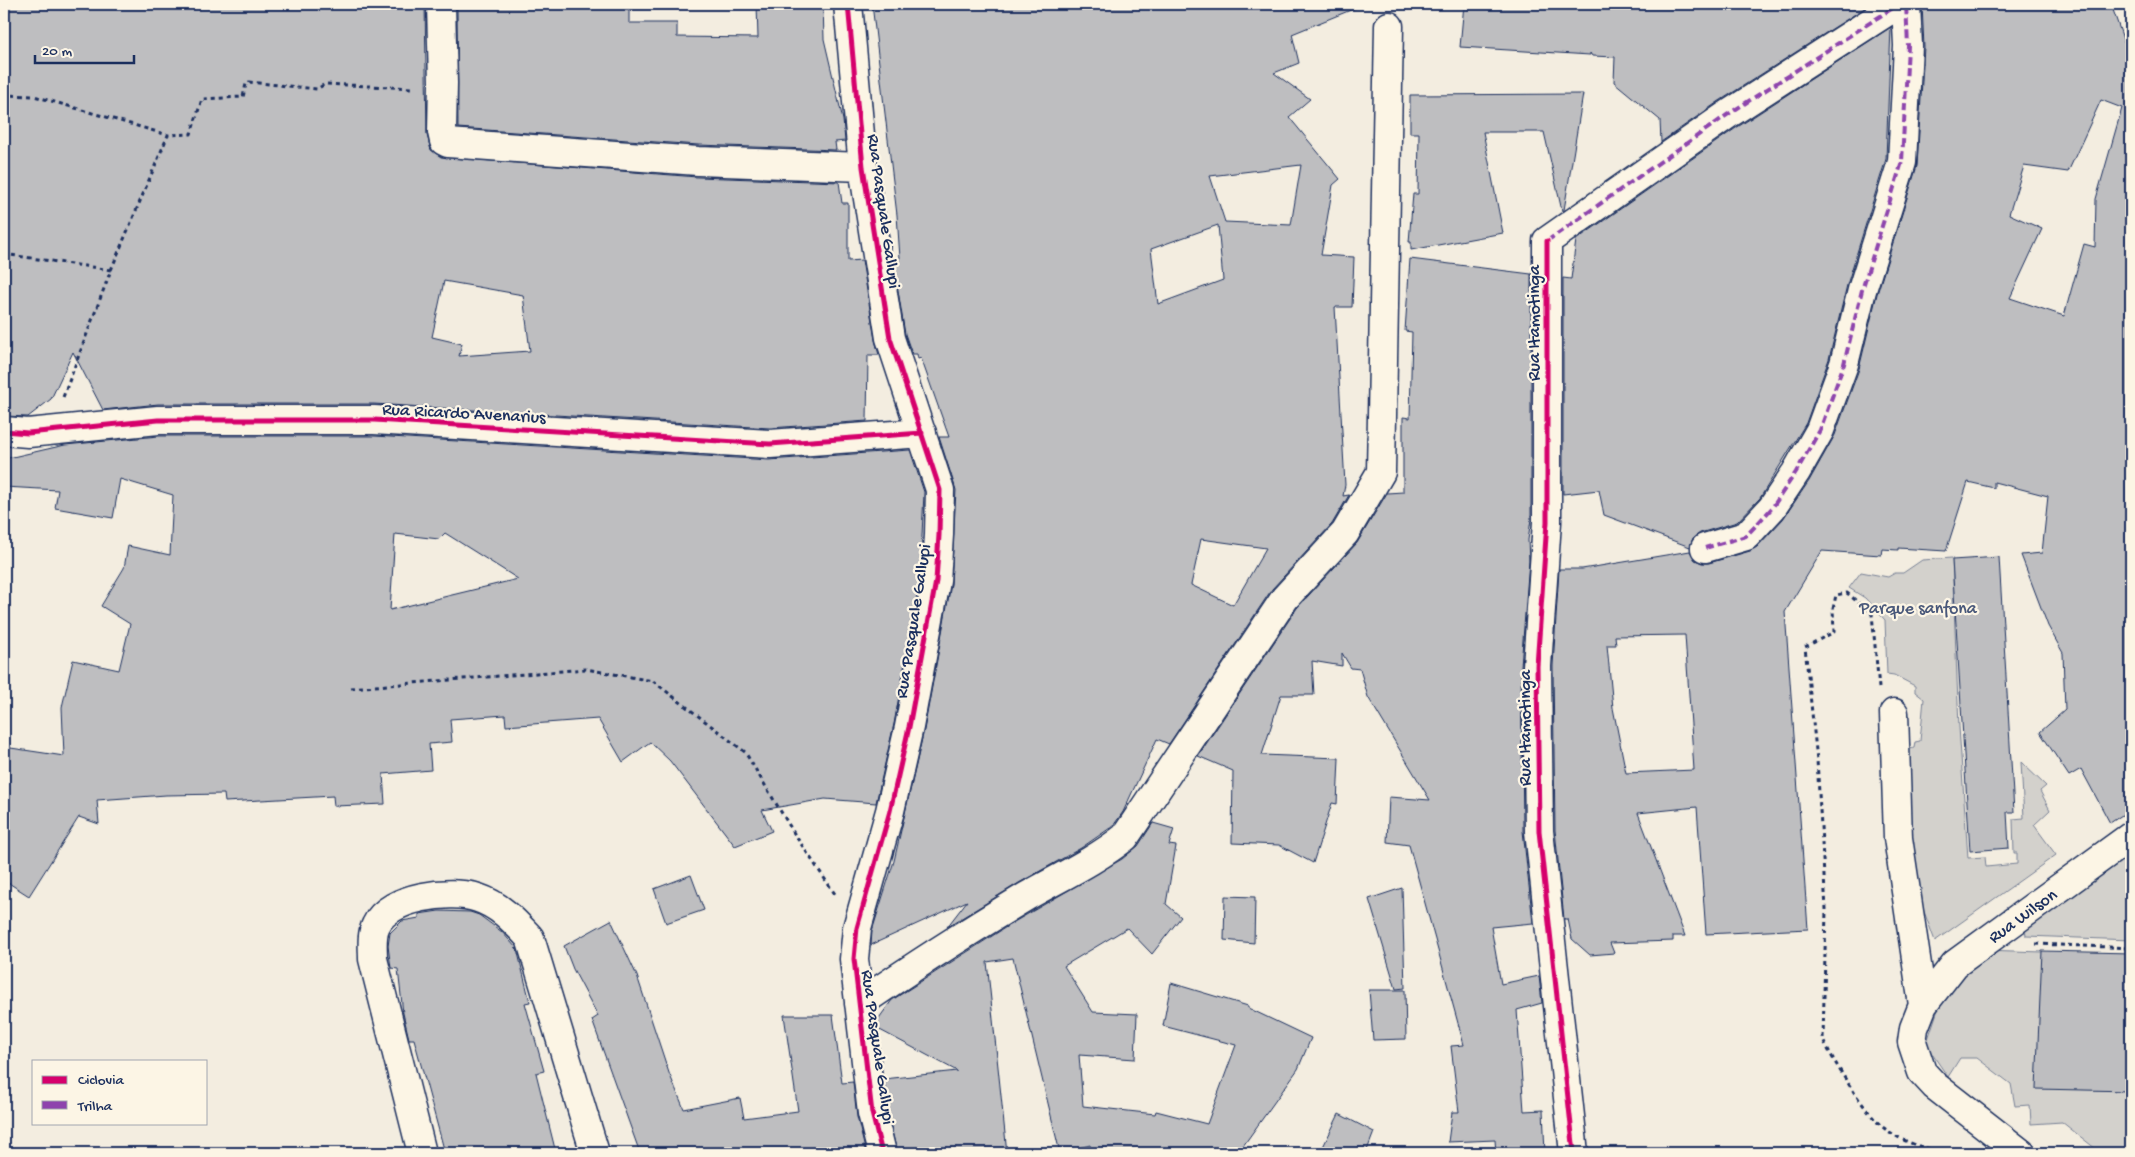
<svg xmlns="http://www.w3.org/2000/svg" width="2135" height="1157" font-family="'Gochi Hand',sans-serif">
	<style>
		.green { fill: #d3d1cc; stroke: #778095 }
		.building { fill: #bebec0; stroke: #1b2f5e; fill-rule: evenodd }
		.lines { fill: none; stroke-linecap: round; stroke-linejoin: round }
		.minor-casing { stroke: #1b2f5e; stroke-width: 31 }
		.path { stroke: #1b2f5e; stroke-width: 3; stroke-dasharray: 4 4; stroke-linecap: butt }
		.minor { stroke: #fcf5e5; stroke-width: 28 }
		.quiet { stroke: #8e44ad; stroke-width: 4; stroke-dasharray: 8 4; stroke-linecap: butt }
		.cycleway-casing { stroke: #fcf5e5; stroke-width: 8 }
		.cycleway { stroke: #d6006c; stroke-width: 5 }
		.labels { text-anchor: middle; stroke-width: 4.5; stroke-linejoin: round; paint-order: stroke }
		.street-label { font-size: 18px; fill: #1b2f5e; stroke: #fcf5e5 }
		.park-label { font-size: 18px; fill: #49587a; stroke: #fcf5e5 }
	</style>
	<rect width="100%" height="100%" fill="#f3ede0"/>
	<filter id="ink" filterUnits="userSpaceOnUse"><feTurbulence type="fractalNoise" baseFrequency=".02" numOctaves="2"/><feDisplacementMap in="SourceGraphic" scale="10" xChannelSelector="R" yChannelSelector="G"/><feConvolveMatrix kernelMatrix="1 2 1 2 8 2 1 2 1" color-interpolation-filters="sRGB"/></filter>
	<g filter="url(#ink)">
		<!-- green -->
		<path class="green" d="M1952,558L1959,727L1968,858L1985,857L1986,867L2017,864V853H2014L2013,819L2024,818L2021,762L2046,786L2040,791L2050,810L2034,825L2056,855L1935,941L1916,890L1911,860L1907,750L1914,748L1915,742L1920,741L1924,699L1915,692V686L1894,675L1887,674L1885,620L1865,598L1849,588L1861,572L1888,577L1895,573H1903L1922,560Z
			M2131,848V940L2026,936L2025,928Z
			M1983,950L2131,955V1153H2101L2062,1122L2031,1124L2030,1105L2015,1106L2011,1084L1977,1058H1960L1948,1077L1926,1045L1948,980Z"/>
		<!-- building -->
		<path class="building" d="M4,4H425L427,135L431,150L441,157L697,177L839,182L842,203H848V261L862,260L875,340L879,355H868L867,421L770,428L374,404H158L103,410L73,352L51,399L28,417L4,416ZM444,281L523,295L530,351L459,356L462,344L432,337Z
			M457,4H629V23H677V37L758,38L757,4H823L824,39L843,120L845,141L835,142L836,150L699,145L458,128Z
			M872,4L1363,5L1292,34L1299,63L1274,73L1310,99L1289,117L1340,179L1333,185L1321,255L1354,257L1352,307H1335L1345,485L1343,496L1349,495L1332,524L1272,589L1169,744L1157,739L1123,812L1113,826L1081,848L1019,883L947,927L967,901L871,945L872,931L894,861L924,730L951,584L956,490L939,437H949L921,358L918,359L917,354H912L905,334L893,259L900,258L897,215ZM1301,165L1291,225L1225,222L1210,176ZM1218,225L1223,280L1158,304L1151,249ZM1201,539L1266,548L1233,605L1191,585Z
			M1464,4H1871L1718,102L1661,142L1660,120L1614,82L1615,57L1592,56L1590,53V55L1460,47Z
			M1922,4H2111L2131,62V809L2110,823L2081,769L2069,776L2040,732L2065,710L2063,653L2048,626L2021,555L2042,553L2048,496L1994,482V488L1968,482L1946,551L1898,548V550L1882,549L1881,555L1822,551L1785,612L1808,929L1706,934L1697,807L1638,813L1685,936H1673V941L1610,943L1614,953L1590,955L1572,939L1568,919H1564L1555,830L1553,666L1559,569H1582L1690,551L1695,560L1702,563H1709L1750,551L1757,547L1783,519L1809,481L1835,435L1859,369L1877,294L1917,166L1924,47ZM2101,100L2122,108L2096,199L2095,247L2084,244L2064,316L2010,298L2042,229L2009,214L2024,166L2068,172ZM1685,635L1694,770L1626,773L1613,708L1607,645H1616L1615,636Z
			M1891,27L1886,159L1847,285L1829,359L1806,423L1760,498L1737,522L1700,533L1693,538L1690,547L1604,515L1599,490L1563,494V278L1571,279L1576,240L1736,128Z
			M1583,94L1564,210L1562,211L1544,132H1483L1503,233L1411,250V242H1409L1413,194H1418L1419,133H1410V95Z
			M1410,259L1531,274V519L1528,540L1529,561L1521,666L1523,831L1533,923L1491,927L1501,984L1539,976L1542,1003L1517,1010L1524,1111L1543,1110L1545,1153H1496L1495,1140L1448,1142L1452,1112H1459L1451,1046L1464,1045L1409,845L1387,842L1389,797L1430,800L1368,697L1360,669L1351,668L1342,653V666L1312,661L1314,695H1281L1262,755L1339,758L1337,804L1332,803L1313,863L1279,845L1232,843L1233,771L1198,756L1297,608L1357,543L1387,493L1403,492V417L1410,418L1412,332L1405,331Z
			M159,436H374L769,460L910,450L924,492L920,579L894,724L876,803L825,799L762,810L772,831L735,846L670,761L650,742L623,762L598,719L506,726L505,715L450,719L452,742L429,744L431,770L383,774L385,804L334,806L333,796L225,802L224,794L166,795L97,800L99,824L79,817L29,896L4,880V747L64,756L62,707L73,660L119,670L130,624L101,606L124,568L128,546L170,555L173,495L120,479L113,518L55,508L58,490L4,487V459L65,445ZM445,533L518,579L390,610L395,534L439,539Z
			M1999,557L2014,812H2007L2009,848L1970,851L1952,560Z
			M1153,823L1174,829L1169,845L1176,846L1166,904L1181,917L1152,954L1127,928L1064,966L1093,1012L1137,1014L1135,1059L1079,1055L1083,1106L1155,1114L1156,1111L1207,1124L1236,1045L1163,1026L1171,983L1248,1006V1008L1311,1038L1298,1069L1238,1153H1091L1090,1145L1060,1153L1013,958L987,962L1007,1153H897L887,1110L884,1079L957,1071L878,1029L877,1021L892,1000L1014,922L1122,859L1138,846Z
			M691,875L704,910L666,923L654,889Z
			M1402,888L1405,988L1396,989L1369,899Z
			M1225,896L1255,897L1254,943L1224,940Z
			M439,911L470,912L479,915L502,932L517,949L530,1002L525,1003L544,1071L536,1073L556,1153H445L414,1039H409L403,1013L398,969L391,968L388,946L390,933L402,921L419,918V914Z
			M611,920L637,976L669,1073L684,1109L740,1098L744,1118L798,1111L784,1015H833L842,1083L853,1082L857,1117L866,1153H640L592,1020L598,1016L573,969L564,946Z
			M2042,951L2131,953V1091L2036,1089Z
			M1369,990H1405L1406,1039L1373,1040Z
			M1339,1114L1374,1132L1366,1153H1320Z"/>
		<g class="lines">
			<defs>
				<path id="minor" d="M441,4L443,83L442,132L444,141L448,143L698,161L863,167
					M848,4L863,167L890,338L940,490L939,535L936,581L909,727L890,811L857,928L854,959L872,1113L882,1153
					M4,431L28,433L158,420H374L770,444L922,433
					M1705,548L1746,536L1772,508L1796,472L1820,430L1844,364L1862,290L1902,162L1908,46L1906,4
					M1894,713L1898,838L1923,1005L1914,1028L1912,1042L1922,1072L1935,1086L2021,1153
					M859,1004C914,966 969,931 1027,896C1060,877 1095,861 1125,837L1285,598L1345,533L1381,472L1389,26
					M1923,1005L1955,964L2131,836
					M422,1153L373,959C373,948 371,935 376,925C389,896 451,889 478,898C500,905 515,922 530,938L595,1153
					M1574,1153L1539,831L1537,666L1547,522V241L1727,115L1899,4"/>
			</defs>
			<!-- minor casing -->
			<use href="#minor" class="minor-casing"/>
			<!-- path -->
			<path class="path" d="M4,95L34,96L168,135
				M4,254L111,270L62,400
				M111,270L168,135L191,134L202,99L243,97L246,84L249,82L317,89L325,84L413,88
				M351,688L586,669L653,681L745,752L795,835L835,894
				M1879,688L1872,614L1847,593L1836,595L1833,609L1834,632L1805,647L1817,760L1826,909L1823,1039C1832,1060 1867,1116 1884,1128C1908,1146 1939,1155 1968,1150
				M2036,944L2131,948"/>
			<!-- minor -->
			<use href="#minor" class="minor"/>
			<!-- quiet -->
			<path class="quiet" d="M1547,241L1727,115L1899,4
				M1705,548L1746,536L1772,508L1796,472L1820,430L1844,364L1862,290L1902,162L1908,46L1906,4"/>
			<defs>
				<path id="cycleway" d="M848,4L863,167L890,338L940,490L939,535L936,581L909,727L890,811L857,928L854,959L872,1113L882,1153
					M1547,241V522L1537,666L1539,831L1574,1153
					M4,431L28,433L158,420H374L770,444L922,433"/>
			</defs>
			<!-- cycleway casing -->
			<use href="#cycleway" class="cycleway-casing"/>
			<!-- cycleway -->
			<use href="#cycleway" class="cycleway"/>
		</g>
	</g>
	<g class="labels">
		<!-- street labels -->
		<g class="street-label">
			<text transform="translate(885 211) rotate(82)" y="6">Rua Pasquale Gallupi</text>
			<text transform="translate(1533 323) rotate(-90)" y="6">Rua Itamotinga</text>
			<text transform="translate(464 412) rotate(3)" y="6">Rua Ricardo Avenarius</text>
			<text transform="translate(912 621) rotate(-81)" y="6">Rua Pasquale Gallupi</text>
			<text transform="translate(1524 728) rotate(-90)" y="6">Rua Itamotinga</text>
			<text transform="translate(2022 915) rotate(-36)" y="6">Rua Wilson</text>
			<text transform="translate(879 1047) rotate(82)" y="6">Rua Pasquale Gallupi</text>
		</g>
		<!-- park labels -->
		<g class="park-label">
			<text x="1918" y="613">Parque sanfona</text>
		</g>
	</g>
	<!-- margin -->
	<rect width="2135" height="1157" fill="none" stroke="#fcf5e5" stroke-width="20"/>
	<rect x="10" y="10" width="2115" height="1137" fill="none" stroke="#1b2f5e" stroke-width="2" filter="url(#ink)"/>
	<!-- legend -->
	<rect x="32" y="1060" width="175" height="65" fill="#fcf5e5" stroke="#a2a6af"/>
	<rect x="42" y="1076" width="25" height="8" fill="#d6006c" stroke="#a2a6af"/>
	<text x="78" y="1084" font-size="15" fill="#1b2f5e">Ciclovia</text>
	<rect x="42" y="1101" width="25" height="8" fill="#8e44ad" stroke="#a2a6af"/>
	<text x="78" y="1110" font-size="15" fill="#1b2f5e">Trilha</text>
	<!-- scale -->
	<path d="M35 55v8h99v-8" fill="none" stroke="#1b2f5e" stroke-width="2.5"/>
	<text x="42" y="55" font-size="15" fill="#1b2f5e" stroke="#fcf5e5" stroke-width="4" paint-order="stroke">20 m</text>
</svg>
